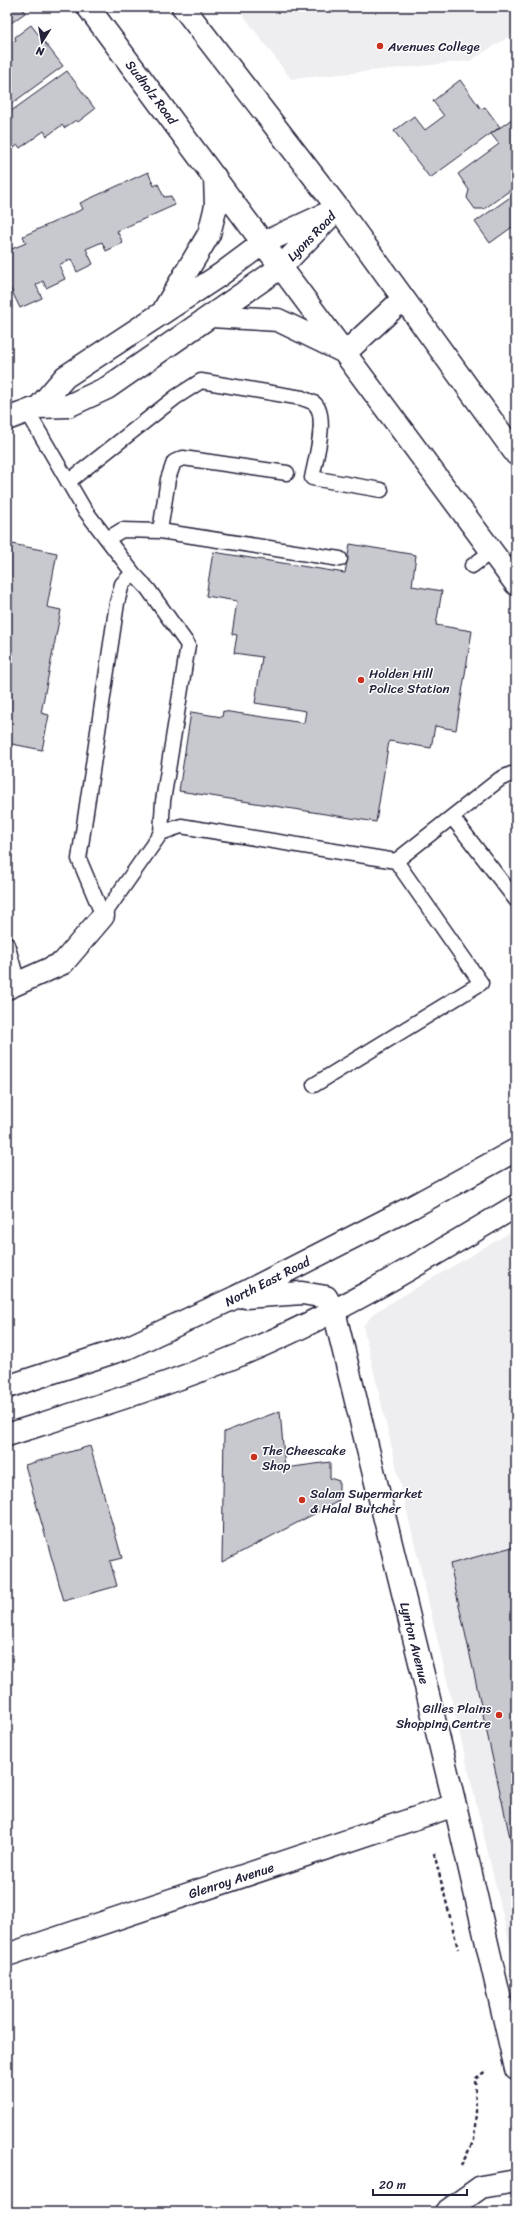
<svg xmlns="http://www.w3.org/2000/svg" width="523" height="2219" font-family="Sriracha,sans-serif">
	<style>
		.built { fill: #eeeef1 }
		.building { fill: #c8c8cf; stroke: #22223b }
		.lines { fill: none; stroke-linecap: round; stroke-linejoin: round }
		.lane-casing { stroke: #22223b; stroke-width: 17 }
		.street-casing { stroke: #22223b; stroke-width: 25 }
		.secondary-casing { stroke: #22223b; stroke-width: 25 }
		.highway-casing { stroke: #22223b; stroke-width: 25 }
		.path { stroke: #22223b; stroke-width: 2.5; stroke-dasharray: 4 3; stroke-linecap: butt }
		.lane { stroke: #fff; stroke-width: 14 }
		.street { stroke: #fff; stroke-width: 22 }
		.secondary { stroke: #fff; stroke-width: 22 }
		.highway { stroke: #fff; stroke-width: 22 }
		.poi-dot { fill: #c8321e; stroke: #fff; stroke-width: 1.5 }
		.labels { text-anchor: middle; stroke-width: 3; stroke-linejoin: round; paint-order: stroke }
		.poi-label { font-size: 13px; fill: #22223b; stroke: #fff; text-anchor: start }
		.street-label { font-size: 13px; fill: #22223b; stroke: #fff }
	</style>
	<rect width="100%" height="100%" fill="#fff"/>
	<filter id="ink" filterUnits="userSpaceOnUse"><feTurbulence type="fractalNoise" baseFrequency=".025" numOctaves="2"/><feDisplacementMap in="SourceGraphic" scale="8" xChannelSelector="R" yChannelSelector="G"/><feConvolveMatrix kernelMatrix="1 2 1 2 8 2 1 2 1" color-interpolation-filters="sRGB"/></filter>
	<g filter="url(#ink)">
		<!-- built -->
		<path class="built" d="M237,7H516V32L470,61L291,79Z
			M516,1229V1971L363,1326L375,1312Z"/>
		<!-- building -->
		<path class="building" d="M7,7H21L25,13L7,26Z
			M31,25L63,66L7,107V46L16,40L15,37Z
			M67,71L95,109L78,122L76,120L64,128L62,125L47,136L44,131L20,148L18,145L7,153V114Z
			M460,80L481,109L485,107L500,127L430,178L394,131L414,116L425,130L444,116L433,101Z
			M516,116V186L484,209H475L467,198L469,190L458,174L499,144L491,134Z
			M148,172L154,186L158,184L164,197L171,196L175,205L117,231L123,243L106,251L102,242L86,249L93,264L77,272L71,259L59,265L65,279L46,288L43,281L36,285L42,298L20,308L7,281V251L26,243L23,236L83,209L80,203Z
			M516,193V227L515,225L490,243L475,222Z
			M7,543L57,553L47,607L61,610L41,713L49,715L42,750L7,743Z
			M350,544L416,555L412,586L442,591L436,625L472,631L456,730L435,726L431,748L389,741L376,822L179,791L191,712L222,717L223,711L304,723L306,711L255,703L262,657L234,653L237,635L232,634L237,601L206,596L213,552L345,573Z
			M280,1411L285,1468L330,1462V1478L339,1481V1501L222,1562L224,1432Z
			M90,1446L122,1558L110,1561L117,1586L64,1601L25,1465Z
			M516,1546V1865L450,1564Z"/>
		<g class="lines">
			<defs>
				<path id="lane" d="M27,411L84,509L133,573L148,589L188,645L163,801L161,833L103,916
					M68,482L176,397L201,381L302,398C306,400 311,401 314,403C329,415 315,461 312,478L381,490
					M160,531L168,479L174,462L183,458L287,473
					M107,539L122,530L160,531L340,559
					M472,566L492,551
					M452,817L516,900
					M161,833L181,826L396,861L500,779L511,774L516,775
					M103,916L79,859L117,603L122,584L133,573
					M7,944L18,983
					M314,1085L481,983L396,861"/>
				<path id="street" d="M7,988L63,963L103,916
					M334,1311L455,1805L516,2069
					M7,1955L455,1805
					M446,2212L481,2187L516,2181"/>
				<path id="secondary" d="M88,7L516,584
					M183,7L338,208L516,454
					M165,308L209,234L216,206L215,177
					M211,316L278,320L342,351
					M345,353L403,299
					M39,407L65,377L220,275L263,243L328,213
					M7,419L39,407L68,406L107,388L281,267L338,208"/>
				<path id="highway" d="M245,1297L302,1293L326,1297L334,1311
					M7,1387L129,1347L236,1297L412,1207L516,1150
					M7,1435C86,1410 165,1386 242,1354C338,1314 427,1259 516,1206"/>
			</defs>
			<!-- lane casing -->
			<use href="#lane" class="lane-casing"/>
			<!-- street casing -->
			<use href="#street" class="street-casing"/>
			<!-- secondary casing -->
			<use href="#secondary" class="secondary-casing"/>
			<!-- highway casing -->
			<use href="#highway" class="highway-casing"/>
			<!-- path -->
			<path class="path" d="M434,1853L458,1949
				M461,2166L474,2140L476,2112L475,2079L487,2070"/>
			<!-- lane -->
			<use href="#lane" class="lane"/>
			<!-- street -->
			<use href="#street" class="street"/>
			<!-- secondary -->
			<use href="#secondary" class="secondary"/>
			<!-- highway -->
			<use href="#highway" class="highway"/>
		</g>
	</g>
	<!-- markers -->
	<g class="poi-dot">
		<circle cx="380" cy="46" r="4"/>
		<circle cx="361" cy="680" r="4"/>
		<circle cx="254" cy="1457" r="4"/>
		<circle cx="302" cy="1500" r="4"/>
		<circle cx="499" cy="1715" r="4"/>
	</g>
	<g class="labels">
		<!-- poi labels -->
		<g class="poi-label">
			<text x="388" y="51">Avenues College</text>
			<text x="369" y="678">Holden Hill<tspan x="369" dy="15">Police Station</tspan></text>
			<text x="262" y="1455">The Cheescake<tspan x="262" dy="15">Shop</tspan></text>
			<text x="310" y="1498">Salam Supermarket<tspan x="310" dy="15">&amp; Halal Butcher</tspan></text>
			<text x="491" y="1713" text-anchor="end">Gilles Plains<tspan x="491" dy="15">Shopping Centre</tspan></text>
		</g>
		<!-- street labels -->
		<g class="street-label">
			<text transform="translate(152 92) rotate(53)" y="5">Sudholz Road</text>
			<text transform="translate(311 236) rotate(-46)" y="5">Lyons Road</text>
			<text transform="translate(267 1281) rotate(-27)" y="5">North East Road</text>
			<text transform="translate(415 1643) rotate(76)" y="5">Lynton Avenue</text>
			<text transform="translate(231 1880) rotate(-18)" y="5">Glenroy Avenue</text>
		</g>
	</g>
	<!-- margin -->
	<rect width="523" height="2219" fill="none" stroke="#fff" stroke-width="24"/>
	<rect x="12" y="12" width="499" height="2195" fill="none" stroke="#22223b" stroke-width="1.5" filter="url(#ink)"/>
	<!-- north arrow -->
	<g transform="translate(42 42) rotate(191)" stroke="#ffffff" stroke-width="3" paint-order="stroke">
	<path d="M0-3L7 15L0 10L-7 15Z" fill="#22223b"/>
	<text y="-6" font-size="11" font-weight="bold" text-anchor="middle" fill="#22223b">N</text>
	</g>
	<!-- scale -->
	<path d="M373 2189v6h94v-6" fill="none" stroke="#22223b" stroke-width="2"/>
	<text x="379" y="2189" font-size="12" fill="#22223b" stroke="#ffffff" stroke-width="3" paint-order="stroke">20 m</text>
</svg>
